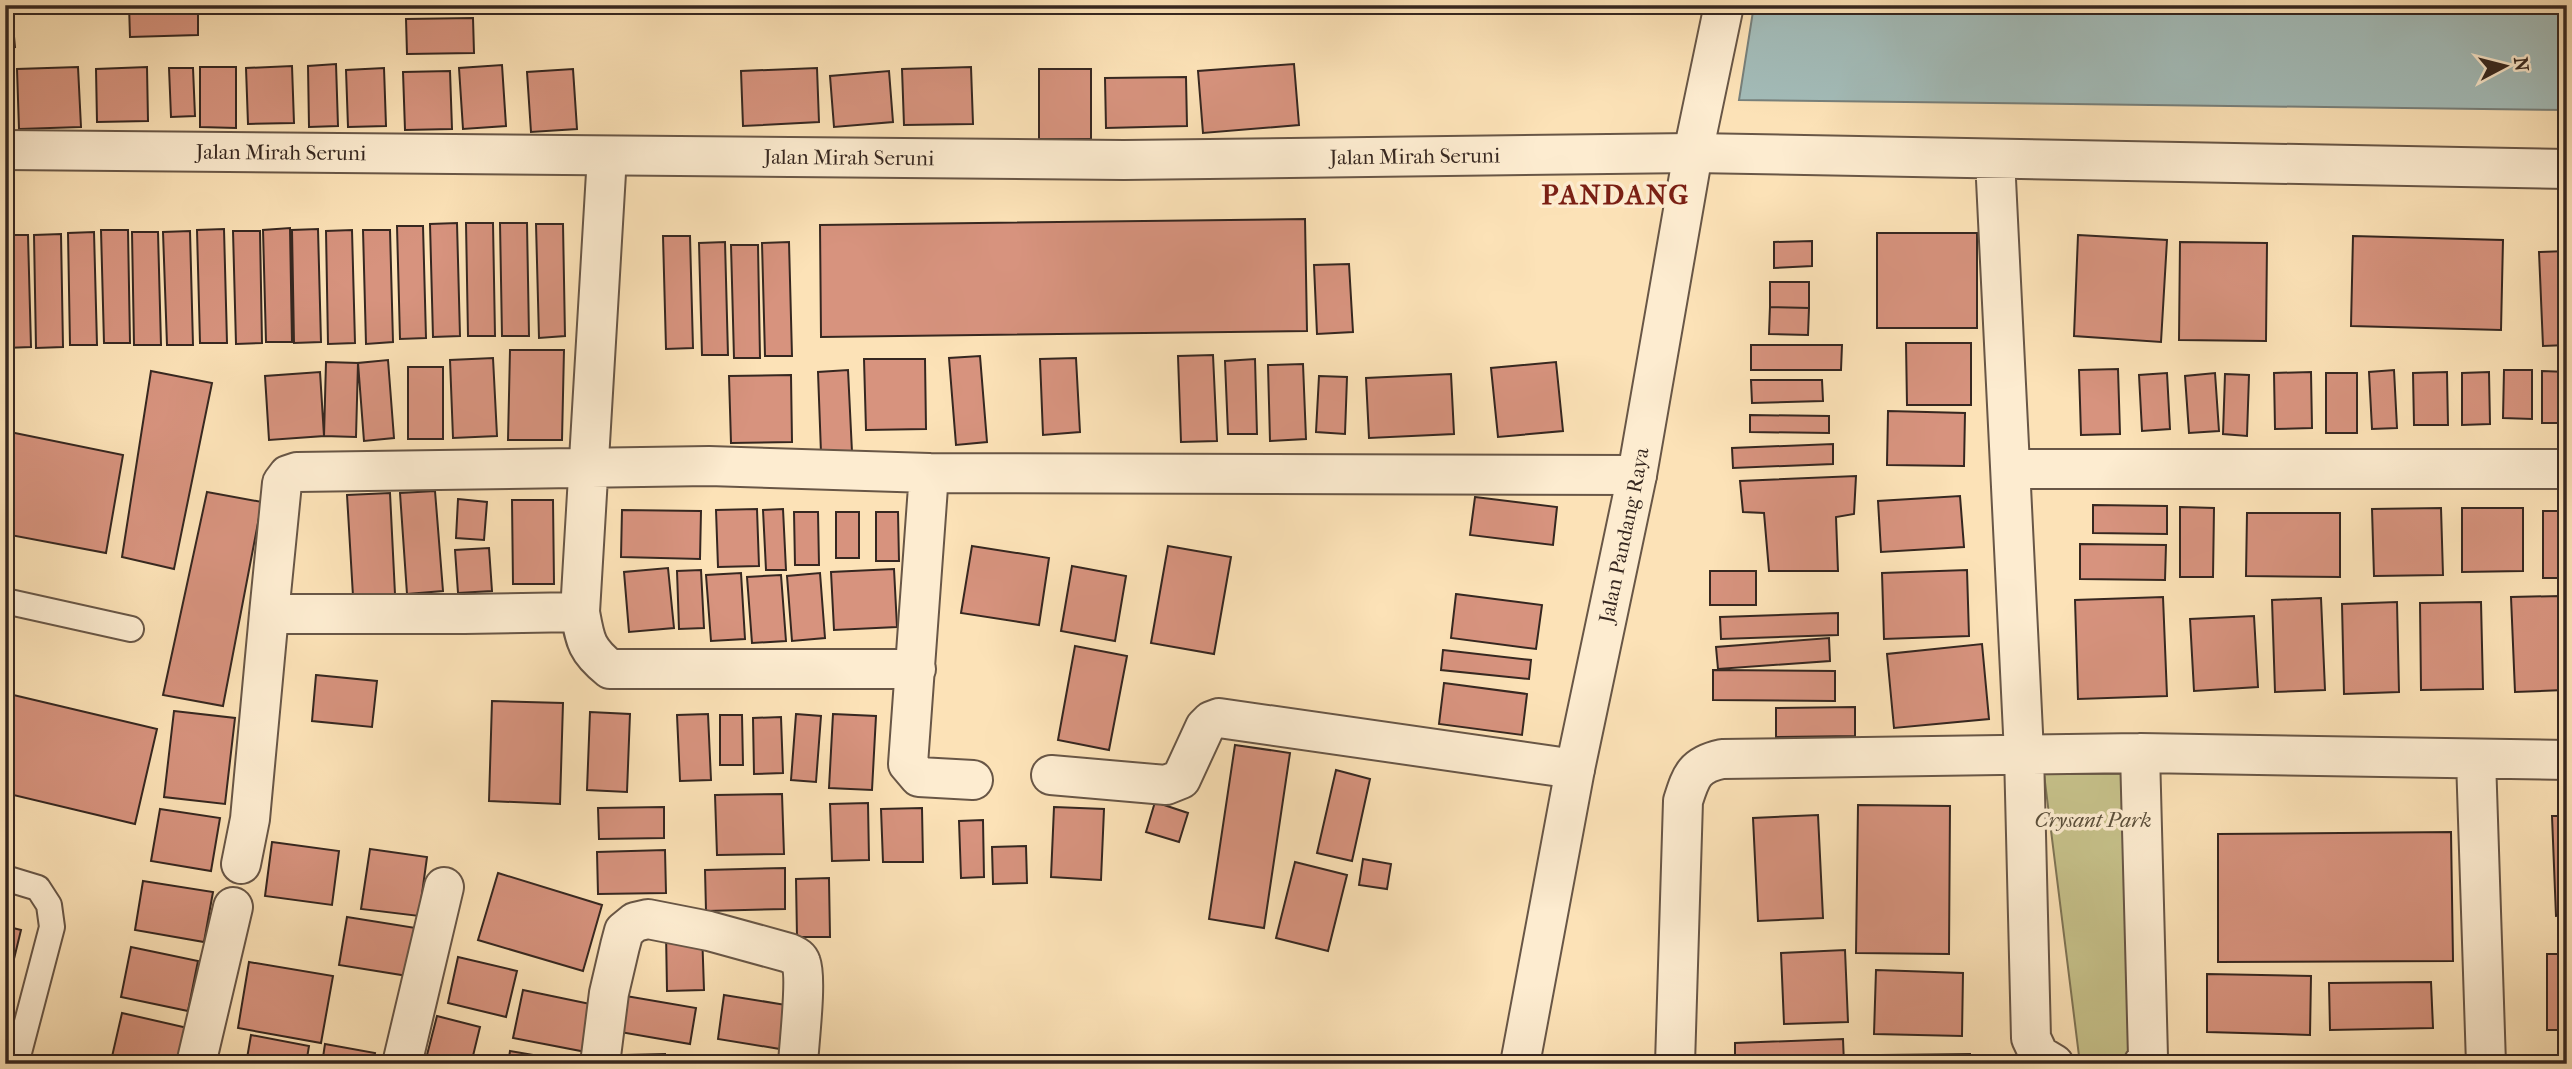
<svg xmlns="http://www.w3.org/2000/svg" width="2572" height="1069" font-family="'IM FELL French Canon',serif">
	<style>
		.green { fill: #c6c18a; stroke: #7e7455; stroke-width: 2 }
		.water { fill: #a3bcb9; stroke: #77807c; stroke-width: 2 }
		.building { fill: #d7937e; stroke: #362720; stroke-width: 2 }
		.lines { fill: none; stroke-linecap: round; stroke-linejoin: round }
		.service-casing { stroke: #685646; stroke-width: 28 }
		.minor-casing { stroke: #685646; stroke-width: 42 }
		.tertiary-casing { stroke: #685646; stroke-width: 42 }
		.service { stroke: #fdecd0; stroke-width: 24 }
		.minor { stroke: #fdecd0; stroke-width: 38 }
		.tertiary { stroke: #fdecd0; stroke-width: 38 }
		.labels { text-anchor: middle; stroke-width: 7; stroke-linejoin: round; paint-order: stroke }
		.street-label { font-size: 21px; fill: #362720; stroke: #fdecd0 }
		.park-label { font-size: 21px; font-style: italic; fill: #5a4e3a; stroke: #fdecd0 }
		.district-label { font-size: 28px; font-weight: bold; letter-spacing: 2px; fill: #7a1f14; stroke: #fdecd0 }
	</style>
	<rect width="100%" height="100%" fill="#fce2b7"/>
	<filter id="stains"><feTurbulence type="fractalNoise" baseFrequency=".00286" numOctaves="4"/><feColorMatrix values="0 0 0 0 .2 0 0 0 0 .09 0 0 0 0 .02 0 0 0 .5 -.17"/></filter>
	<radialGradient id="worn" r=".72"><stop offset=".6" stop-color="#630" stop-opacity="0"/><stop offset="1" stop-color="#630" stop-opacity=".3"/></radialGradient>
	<!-- green -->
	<path class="green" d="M2044,774H2132L2152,1059L2126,1064H2080Z"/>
	<!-- water -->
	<path class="water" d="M1754,5H2567V110L1739,100Z"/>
	<!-- building -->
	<path class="building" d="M5,5H11L15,47L5,48Z
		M129,5H198V35L130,37Z
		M473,18L474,53L407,54L406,19Z
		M336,64L338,126L309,127L308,66Z
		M1294,64L1299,125L1203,133L1198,71Z
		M502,65L506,126L463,129L459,68Z
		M292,66L294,123L248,124L246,68Z
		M78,67L81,127L19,129L17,69Z
		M147,67L148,121L97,122L96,69Z
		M200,67H236V128L200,127Z
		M971,67L973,124L904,125L902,69Z
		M169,68H193L195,116L171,117Z
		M384,68L386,126L348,127L346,70Z
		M817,68L819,122L743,126L741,71Z
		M5,69L7,124H5Z
		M573,69L577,129L531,132L527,72Z
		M1039,69H1091V139H1039Z
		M450,71L452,129L405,130L403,72Z
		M889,71L893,122L834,127L830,76Z
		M1186,77L1187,126L1106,128L1105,78Z
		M1305,219L1307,331L821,337L820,225Z
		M457,223L460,336L433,337L430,224Z
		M466,223H493L495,336H468Z
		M500,223H527L529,336H502Z
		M536,224H563L565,336L539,338Z
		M397,226H423L426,338L400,339Z
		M290,228L292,342H266L263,230Z
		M224,229L227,343H200L197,230Z
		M318,229L321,342L294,343L292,230Z
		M101,230H128L130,343H104Z
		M352,230L355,343L328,344L326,231Z
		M363,230H390L393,342L366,344Z
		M190,231L193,345H167L163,232Z
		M233,231H260L262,343L236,344Z
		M94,232L97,345H70L68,233Z
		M132,232H158L161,345H134Z
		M1877,233H1977V328H1877Z
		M61,234L63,347L36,348L34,235Z
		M5,235H28L31,347L5,348Z
		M2078,235L2167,240L2161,342L2074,336Z
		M663,236H690L693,348L666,349Z
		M2353,236L2503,240L2501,330L2351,326Z
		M1812,241V266L1774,268V242Z
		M725,242L728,355H702L699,243Z
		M789,242L792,356H765L762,243Z
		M2180,242L2267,243L2266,341L2179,340Z
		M731,245H758L760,358H734Z
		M2567,251V345L2543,346L2539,252Z
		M1349,264L1353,332L1317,334L1314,265Z
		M1770,282H1809V308L1770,307Z
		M1770,307L1809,308L1808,335L1769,334Z
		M1906,343H1971V405H1907Z
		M1751,345H1842L1841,370H1751Z
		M510,350H564L562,440H508Z
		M1213,355L1217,441L1181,442L1178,356Z
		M980,356L987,442L956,445L949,358Z
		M493,358L497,436L453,438L450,360Z
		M1076,358L1080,432L1043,435L1040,359Z
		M864,359H925L926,429L866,430Z
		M1255,359L1257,434H1228L1225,361Z
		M388,360L394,438L364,441L358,363Z
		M326,362L358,363L356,437L324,436Z
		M1556,362L1563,431L1498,437L1491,368Z
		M1303,364L1306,439L1270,441L1268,365Z
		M408,367H443V439H408Z
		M2118,369L2120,434L2081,435L2079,370Z
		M848,370L852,452L821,453L818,372Z
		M2394,370L2397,428L2372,429L2369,372Z
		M2504,370H2532V419L2503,418Z
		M151,371L212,383L174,569L122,557Z
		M2542,371L2567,372V423H2542Z
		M320,372L324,436L269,440L265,376Z
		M2311,372L2312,428L2275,429L2274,373Z
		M2447,372L2448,425H2414L2413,373Z
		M2489,372L2490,424L2462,425V373Z
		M2167,373L2170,429L2142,431L2139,375Z
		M2215,373L2219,431L2189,433L2185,376Z
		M2326,373H2357V433H2326Z
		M1451,374L1454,434L1369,438L1366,378Z
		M2225,374L2249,375L2247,436L2223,434Z
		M791,375L792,442L731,443L729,376Z
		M1319,376L1347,377L1345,434L1316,432Z
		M1751,380H1822L1823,401L1752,403Z
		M1888,411L1965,413L1964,466L1887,465Z
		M1750,415L1829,416V433L1750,432Z
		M5,431L123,455L106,553L5,534Z
		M1833,444V464L1733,468L1732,448Z
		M1856,476L1854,514L1836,517L1838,571H1769L1764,513L1743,512L1740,481Z
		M435,491L443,591L407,594L400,493Z
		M207,492L262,502L223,706L163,695Z
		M390,493L395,594L353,596L347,495Z
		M1960,496L1964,547L1881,552L1878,501Z
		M1475,497L1557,507L1553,545L1470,535Z
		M458,499L487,502L484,540L456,538Z
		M512,500H553L554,584H513Z
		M2093,505L2167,506V534L2093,533Z
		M2180,507L2214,508L2213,577H2180Z
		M2441,508L2443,575L2374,576L2372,509Z
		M2462,508H2523V571L2462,572Z
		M757,509L759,566L718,567L716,510Z
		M783,509L786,570H766L763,510Z
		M622,510L701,511L700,559L621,557Z
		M2543,511H2567V578H2543Z
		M794,512H818L819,565H795Z
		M836,512H859V558H836Z
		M876,512H898L899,561H876Z
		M2247,513H2340V577L2246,576Z
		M2080,544L2166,545L2165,580L2080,579Z
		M972,546L1049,558L1039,625L961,613Z
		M1168,546L1231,557L1214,654L1151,643Z
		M489,548L492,591L458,593L455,550Z
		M1072,566L1126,576L1115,641L1061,631Z
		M668,568L674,628L629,632L624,572Z
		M894,569L897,627L834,630L831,572Z
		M701,570L704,628L679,629L677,571Z
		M1967,570L1969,636L1884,639L1882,573Z
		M1710,571H1756V605H1710Z
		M741,573L745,639L711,641L706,575Z
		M820,573L825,638L792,641L787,576Z
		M781,575L786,641L752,643L747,577Z
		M1456,594L1542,605L1536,649L1451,638Z
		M2560,596L2564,690L2515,692L2511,597Z
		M2163,597L2167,696L2078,699L2075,600Z
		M2321,598L2325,690L2275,692L2272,600Z
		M2397,602L2399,692L2344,694L2342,604Z
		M2481,602L2483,689L2421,690L2420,603Z
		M1838,613V635L1721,639L1720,617Z
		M2254,616L2258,687L2194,691L2190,619Z
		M1829,638L1830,661L1718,669L1716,647Z
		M1982,644L1989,719L1894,728L1887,654Z
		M1075,646L1127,656L1109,750L1058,740Z
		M1443,650L1531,660L1529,679L1441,670Z
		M1713,670L1835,671V701L1713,700Z
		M316,675L377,681L372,727L312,721Z
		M1444,683L1527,694L1522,735L1439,724Z
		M5,693L157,729L135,824L5,793Z
		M492,701L563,703L560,804L489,801Z
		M1855,707V736L1776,737V708Z
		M174,711L235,718L225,804L164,797Z
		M590,712L630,714L627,792L587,790Z
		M708,714L711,780L680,781L677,715Z
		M796,714L821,716L816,782L791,780Z
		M833,714L876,716L872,790L829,788Z
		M720,715H742L743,765H720Z
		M781,717L783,773L754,774L753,718Z
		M1235,745L1290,753L1264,928L1209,919Z
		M1336,770L1370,779L1352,861L1317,853Z
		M782,794L784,854L717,855L715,795Z
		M1155,802L1188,813L1179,842L1146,832Z
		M868,803L869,860L832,861L830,804Z
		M1858,805L1950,806L1949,954L1856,953Z
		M664,807V838L599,839L598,808Z
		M1054,807L1104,809L1101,880L1051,877Z
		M922,808L923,862H883L881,809Z
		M160,809L220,818L211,871L151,861Z
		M1818,815L1823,918L1758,921L1753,818Z
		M2552,816H2567V915L2556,916Z
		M983,820L984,877L961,878L959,821Z
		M2451,832L2453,961L2218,962V834Z
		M272,842L339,851L332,905L265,896Z
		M1026,846L1027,883L993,884L992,847Z
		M370,849L427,857L419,916L361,909Z
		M665,850L666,893L598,894L597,852Z
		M1363,859L1391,864L1387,889L1359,885Z
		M1295,862L1347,875L1328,951L1276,938Z
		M785,868V909L706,911L705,870Z
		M498,873L602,905L583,971L478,940Z
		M829,878L830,937H797L796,879Z
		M143,881L213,892L204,942L135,930Z
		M347,917L422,929L414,977L339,965Z
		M5,926L21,930L5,996Z
		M702,931L704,990L667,991L666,932Z
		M131,947L198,961L188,1011L121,997Z
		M1845,950L1848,1022L1784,1024L1781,953Z
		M2547,954H2567V1030H2547Z
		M458,957L517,971L506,1017L448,1003Z
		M249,962L333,976L321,1043L238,1028Z
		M1876,970L1963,973L1962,1036L1874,1034Z
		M2207,974L2311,976L2310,1035L2207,1032Z
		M2431,982L2433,1028L2330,1030L2329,983Z
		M523,990L595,1005L586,1052L513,1038Z
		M724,995L786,1005L780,1049L718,1039Z
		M626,996L696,1008L690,1044L620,1032Z
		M122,1013L192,1029L184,1064H124L111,1061Z
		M437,1016L480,1027L471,1064L427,1055Z
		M251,1035L309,1046L306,1064H246Z
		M1843,1039L1844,1064H1735V1043Z
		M325,1044L375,1053L373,1064H322Z
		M510,1051L580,1063V1064H508Z
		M665,1054V1064H625V1055Z
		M1970,1054V1064H1881V1055Z
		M675,1057L725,1064H674Z"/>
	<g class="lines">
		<defs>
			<path id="service" d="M5,601L131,629
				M5,878L38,888L49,905L52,927L16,1064"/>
			<path id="minor" d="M1693,153L2567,169
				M607,156L580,612C585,640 586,650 610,669H916
				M1995,159L2024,753L2031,1038L2039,1055L2054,1064
				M2011,469H2567
				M929,473L908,764L919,777L973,780
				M580,612L464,614H269L282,483L288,475L297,472L709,466L929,473L1637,475
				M2140,753L2148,1057L2143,1064
				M2476,759L2486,1064
				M1051,775L1166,785L1181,779L1205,727L1211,721L1219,718L1575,769
				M241,864L250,819L269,614
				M196,1064L233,907
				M402,1064L444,887
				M600,1064L609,993L620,946L624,931L635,922L648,919L709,931L789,953C795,956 799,957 801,963C807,979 799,1044 798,1064
				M1675,1064L1683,801C1691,776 1694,765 1722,759L2140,753L2567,760"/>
			<g id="tertiary">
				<path id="s1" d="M5,150L1124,160L1693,153"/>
				<path id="s2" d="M1520,1064L1575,769L1637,475L1693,153L1724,5"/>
			</g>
		</defs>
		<!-- service casing -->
		<use href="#service" class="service-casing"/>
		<!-- minor casing -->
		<use href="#minor" class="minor-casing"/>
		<!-- tertiary casing -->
		<use href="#tertiary" class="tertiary-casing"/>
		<!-- service -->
		<use href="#service" class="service"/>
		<!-- minor -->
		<use href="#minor" class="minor"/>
		<!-- tertiary -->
		<use href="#tertiary" class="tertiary"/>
	</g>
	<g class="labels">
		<!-- street labels -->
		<g class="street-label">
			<text dy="7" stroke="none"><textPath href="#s1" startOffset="276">Jalan Mirah Seruni</textPath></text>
			<text dy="7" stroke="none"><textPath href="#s1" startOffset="1410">Jalan Mirah Seruni</textPath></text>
			<text dy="7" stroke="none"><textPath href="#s1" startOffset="844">Jalan Mirah Seruni</textPath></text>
			<text dy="7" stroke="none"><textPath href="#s2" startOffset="539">Jalan Pandang Raya</textPath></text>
		</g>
		<!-- park labels -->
		<g class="park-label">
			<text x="2093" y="827">Crysant Park</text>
		</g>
		<!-- district labels -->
		<g class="district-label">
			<text x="1616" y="204">PANDANG</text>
		</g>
	</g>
	<!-- margin -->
	<rect width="2572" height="1069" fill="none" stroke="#fce2b7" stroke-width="28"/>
	<rect x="7" y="7" width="2558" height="1055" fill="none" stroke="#362720" stroke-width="3.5"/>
	<rect x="14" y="14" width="2544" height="1041" fill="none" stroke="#362720" stroke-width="2"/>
	<!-- north arrow -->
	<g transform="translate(2505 66) rotate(83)" stroke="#fdecd0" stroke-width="5" paint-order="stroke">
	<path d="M0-5L12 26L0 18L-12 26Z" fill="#362720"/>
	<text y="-10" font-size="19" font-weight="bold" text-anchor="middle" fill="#362720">N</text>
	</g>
	<rect width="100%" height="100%" filter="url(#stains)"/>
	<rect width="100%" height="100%" fill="url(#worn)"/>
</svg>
